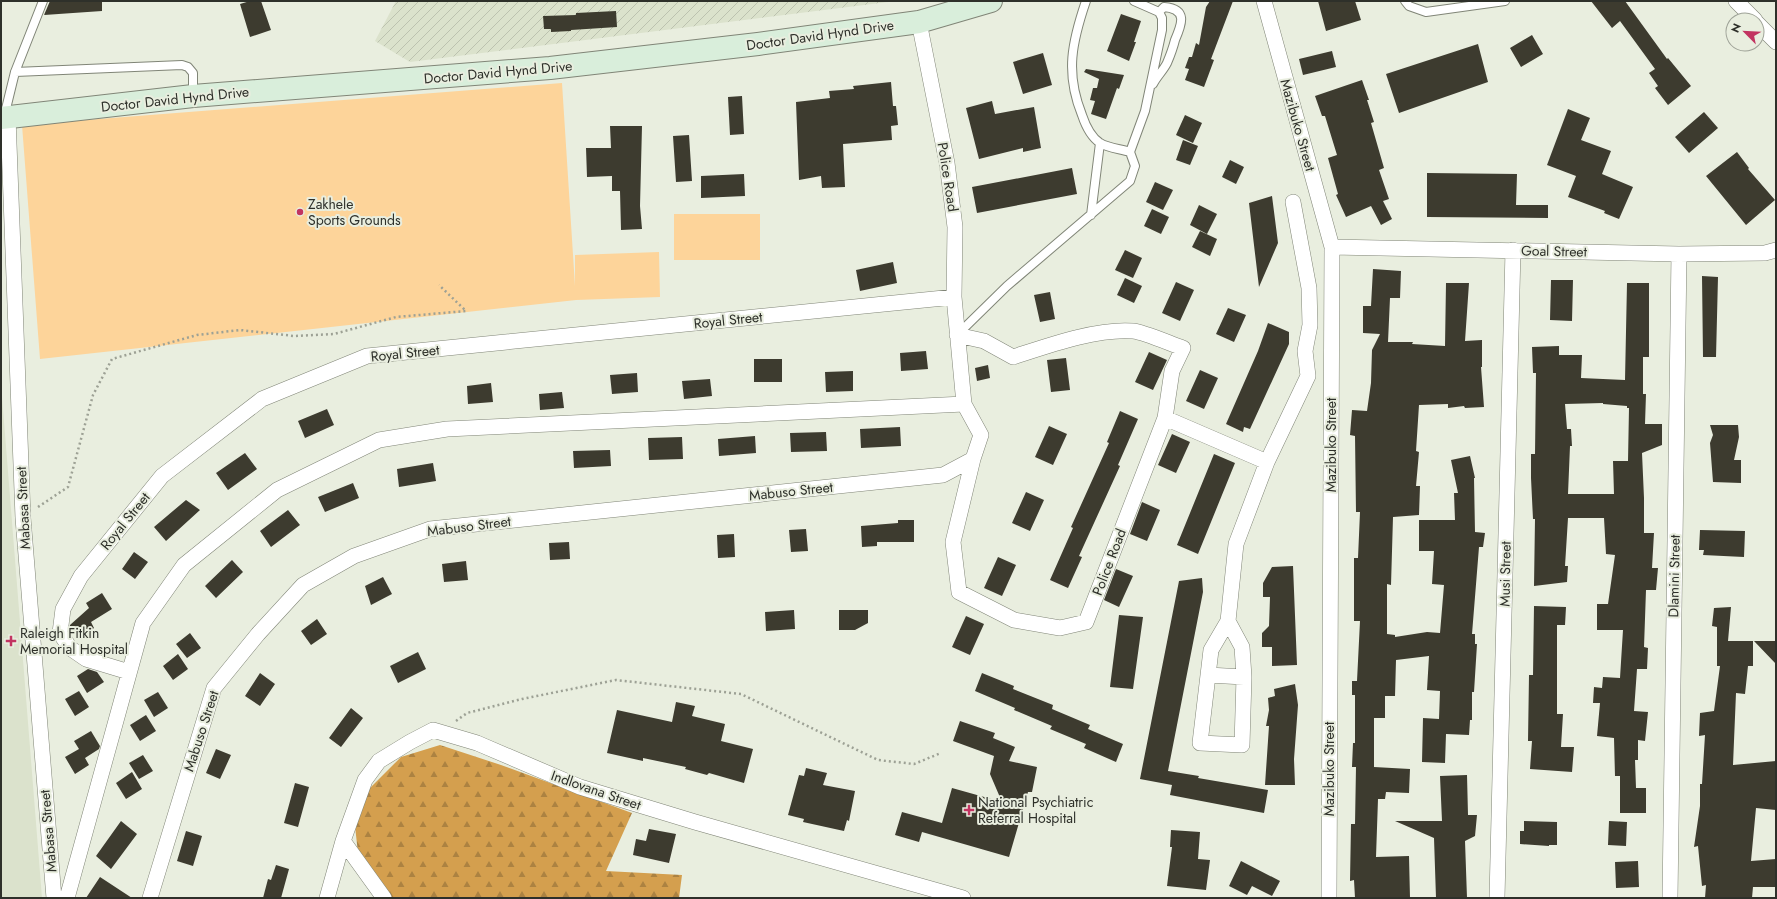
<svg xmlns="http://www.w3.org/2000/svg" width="1777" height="899" font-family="Jost,sans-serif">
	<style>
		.built { fill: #dbe2cc }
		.industrial { fill: url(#industrial-furrows) }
		.green { fill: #fdd49a }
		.forest { fill: url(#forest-firs) }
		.building { fill: #3d3b2f; fill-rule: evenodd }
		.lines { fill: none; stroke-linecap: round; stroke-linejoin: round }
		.lane-casing { stroke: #808577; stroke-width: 10 }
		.street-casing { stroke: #808577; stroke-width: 16 }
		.secondary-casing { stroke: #808577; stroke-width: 24 }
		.path { stroke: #9da195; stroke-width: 2.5; stroke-dasharray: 2 3; stroke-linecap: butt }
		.lane { stroke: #fff; stroke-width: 8 }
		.street { stroke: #fff; stroke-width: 15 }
		.secondary { stroke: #d9eedb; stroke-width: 22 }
		.poi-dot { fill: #c23461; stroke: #e9eedf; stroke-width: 1.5 }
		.labels { text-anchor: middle; stroke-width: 4; stroke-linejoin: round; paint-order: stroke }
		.street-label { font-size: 14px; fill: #2e302a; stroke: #e9eedf }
		.poi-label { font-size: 14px; fill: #2e302a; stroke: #e9eedf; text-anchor: start }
	</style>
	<defs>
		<pattern id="industrial-furrows" width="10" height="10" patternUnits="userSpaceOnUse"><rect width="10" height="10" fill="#dbe2cc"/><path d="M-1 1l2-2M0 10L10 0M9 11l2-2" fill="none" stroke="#bcc2af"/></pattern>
		<pattern id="forest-firs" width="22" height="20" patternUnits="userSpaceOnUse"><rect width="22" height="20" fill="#d49f4e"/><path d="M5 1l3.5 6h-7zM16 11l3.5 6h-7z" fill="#ac8241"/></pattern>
	</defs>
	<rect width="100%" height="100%" fill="#e9eedf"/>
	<!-- built -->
	<path class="built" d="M1,384L42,898H1Z"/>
	<!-- industrial -->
	<path class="industrial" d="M396,1H896L410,62L375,41Z"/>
	<!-- green -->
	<path class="green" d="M562,83L575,286V255L659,252L660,297L576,300L40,359L22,125Z
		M674,214H760V260H674Z"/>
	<!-- forest -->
	<path class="forest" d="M440,745L501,765L632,813L606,871L682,875L679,898H387L359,862L355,826L370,788L401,757Z"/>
	<!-- building -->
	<path class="building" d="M50,1H102V11L44,15Z
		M250,1H261L271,30L250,37L240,4Z
		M1210,1H1233L1211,59L1214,60L1204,87L1185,80L1189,69L1185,68L1189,57H1192L1196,43L1199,45L1206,7Z
		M1318,1H1355L1361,20L1326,31Z
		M1591,1H1625L1667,59L1668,58L1691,86L1668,105L1655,88L1658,86L1649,73L1655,69L1620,21L1612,28Z
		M616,11L617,27L571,30V31L551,32V29H544L543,16L576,15V13Z
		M1121,14L1141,21L1134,42H1136L1129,61L1107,51Z
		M1532,35L1543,54L1521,67L1510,48Z
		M1478,44L1488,82L1399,113L1386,74Z
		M1332,51L1336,67L1303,75L1299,59Z
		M1043,53L1052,85L1023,94L1013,62Z
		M1086,69L1124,75L1119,89L1117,88L1106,119L1091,114L1095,101L1090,100L1093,88H1097L1099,79L1084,72Z
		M1362,80L1369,100H1367L1374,122L1371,123L1384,168L1379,170L1389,199L1383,201L1392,219L1381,225L1371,206L1346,217L1336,195L1338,194L1328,158L1337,155L1325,116H1322L1315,96Z
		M891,82L893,106H896L898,125L891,126L892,140L843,144L845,187L822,188L821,176L799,180L796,102L830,98L829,91L854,89L853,86Z
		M742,96L744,134L730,135L728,97Z
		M992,101L995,114L1034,107L1041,148L1023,152V148L979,159L966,108Z
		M1568,109L1590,118L1581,140L1611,151L1602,174L1633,187L1619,219L1604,213L1605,211L1568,197L1576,176L1547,165Z
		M1704,112L1718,128L1689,153L1675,137Z
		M1185,115L1202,123L1193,143L1176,135Z
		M610,126H642L640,206L642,229L621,230L620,191H612V176L587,177L586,148H611Z
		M689,135L692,181L676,182L673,136Z
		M1183,140L1198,146L1190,165L1176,160Z
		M1737,152L1749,168L1748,169L1775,200L1746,225L1706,176Z
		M1230,160L1244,167L1236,184L1222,177Z
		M1072,168L1077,194L977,213L972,187Z
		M1427,173L1517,174L1516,205H1548V218L1427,217Z
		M744,174L745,196L701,198V176Z
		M1155,182L1173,190L1163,210L1146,202Z
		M1272,196L1278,243L1259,287L1249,203Z
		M1199,205L1217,214L1207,234L1190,225Z
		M1152,209L1169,217L1161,234L1144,226Z
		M1200,231L1217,239L1210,256L1192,247Z
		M1125,250L1142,258L1133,278L1115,270Z
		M893,262L897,283L860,291L856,270Z
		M1373,269L1401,271L1400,298H1390L1388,342H1413L1412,344L1445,346L1446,283H1469L1465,341L1482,340V367H1481L1484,407L1465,408L1464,406L1448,408V404L1419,405L1416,451L1419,452L1416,486H1420L1419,515L1393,517L1391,585L1387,584V634L1395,635V637L1427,632L1440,633L1444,585L1432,584L1434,551H1419V520H1455L1454,493H1458L1451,460L1470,456L1475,478H1474L1475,532L1485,533L1483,547H1479L1472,634H1475V644H1477L1474,692H1472V720H1470L1469,735L1446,734L1445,763L1422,762L1423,718L1439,719L1440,691L1427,690L1429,656L1396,660L1395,696H1385V718H1374V767L1410,769L1409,793L1386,792L1385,799H1378L1376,857L1409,856L1410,898H1355L1354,880L1350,881L1351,824H1355L1356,767H1352L1353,743H1355V695H1352V681H1357L1360,621H1354V558H1358L1360,512H1356L1355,436L1350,435L1352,410L1367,411L1371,383L1372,350L1380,334L1363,333V306H1371Z
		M1702,276L1718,277L1716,357H1703Z
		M1125,278L1142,286L1134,303L1117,295Z
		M1551,280H1573L1572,321L1550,320Z
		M1176,282L1194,290L1180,321L1162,313Z
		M1627,283H1649V357H1643V394H1646L1645,424H1662V445L1642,453L1644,498V533H1654L1652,568H1658L1656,590H1646L1644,647L1648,648L1647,669H1637L1634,711L1648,712L1645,741L1638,740V760H1635L1636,788H1646V813H1620V776H1615L1614,738L1597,736L1600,703H1593L1594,687L1602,688L1603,677L1620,678L1623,630H1597V604H1608L1615,555L1606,554L1604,518H1568L1565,566H1568L1567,582L1534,586L1535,519H1533L1531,478V454H1535L1536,373H1533L1532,347L1559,346V355H1582L1581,378L1625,380ZM1603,403V404L1627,406V408H1629L1628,461H1613L1614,494H1568L1570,446H1572L1571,429H1567L1565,404Z
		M1050,292L1055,319L1040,322L1034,295Z
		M1228,308L1246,315L1234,342L1216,334Z
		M1268,323L1289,332V344L1250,429L1244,427L1243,432L1226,424L1258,351Z
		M926,351L928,369L901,371L900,353Z
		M1149,352L1167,360L1153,390L1135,382Z
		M1066,358L1070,390L1051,392L1047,360Z
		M754,359H782V382H754Z
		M988,365L990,378L977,381L975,368Z
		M1200,370L1218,378L1204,409L1186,401Z
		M853,371V391L826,392L825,372Z
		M637,373L638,392L612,394L610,375Z
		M710,379L712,396L684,399L682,381Z
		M491,383L493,402L468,404L467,386Z
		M562,392L564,408L540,410L539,394Z
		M327,409L334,425L305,438L298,421Z
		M1120,411L1138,419L1118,465L1120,466L1079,556L1082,557L1068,588L1050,580L1073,528L1071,527L1109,443L1107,442Z
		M1710,425H1738L1739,437L1734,460H1741V483L1713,482L1710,443L1713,435Z
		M1049,426L1067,434L1053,465L1035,457Z
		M900,427L901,446L861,448L860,429Z
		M826,432L827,451L791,452L790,433Z
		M1172,434L1190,442L1176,473L1158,465Z
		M755,436L756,453L719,456L718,439Z
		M682,437L683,459L649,460L648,438Z
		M610,450L611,466L574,468L573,451Z
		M245,453L257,469L228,490L216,473Z
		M1214,454L1235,463L1198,554L1177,545Z
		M433,463L436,481L399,487L397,469Z
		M353,483L359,498L325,512L318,497Z
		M1026,492L1044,500L1030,531L1012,523Z
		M186,500L200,510L166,541L154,527Z
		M1142,502L1160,510L1147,541L1130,534Z
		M288,510L300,525L271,547L260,531Z
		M898,520H914V542H877V546L862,547L861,526L898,523Z
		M806,529L808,551L791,552L789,530Z
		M1700,530L1745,531L1744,557L1703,555L1704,550H1699Z
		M734,534L735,557L718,558L717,535Z
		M569,542L570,559L550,560L549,543Z
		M134,552L148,562L135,579L122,569Z
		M998,557L1016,565L1002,596L984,588Z
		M232,560L243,572L216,598L205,586Z
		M466,561L468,580L444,582L442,564Z
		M1293,566L1297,665L1272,666V647H1262V633L1269,626L1270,597H1263V583L1272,567Z
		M1116,569L1133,576L1119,607L1104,600Z
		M383,577L392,594L371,605L365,586Z
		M1202,578L1203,592L1168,771L1199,776L1198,778L1268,790L1264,813L1170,795L1172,785L1140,779L1179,581Z
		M102,593L112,609L91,622L94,628L81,637L76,632L72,635L69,631L70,625L89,608L86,603Z
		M1534,606L1566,607L1565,625H1557V714H1563L1561,747H1574L1572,772L1530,769L1532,741H1528L1529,675H1533Z
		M1731,607L1728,641H1753V666H1748L1745,694L1736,693L1733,765L1776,761V810L1756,808L1751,861L1776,859V887H1753L1752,898H1705L1706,885L1702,886L1698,846L1694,847L1700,806V784H1702L1705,735L1699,736L1700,713L1714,711L1720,666H1717V627L1712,626L1714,608Z
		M794,610L795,629L766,631L765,612Z
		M839,610H868V623L855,630H839Z
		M1119,615L1143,617L1133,689L1110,687Z
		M966,616L984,624L970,655L952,647Z
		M317,619L327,634L311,645L301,631Z
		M190,633L201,648L187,658L176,644Z
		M1754,641H1776V664Z
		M418,652L426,669L398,683L390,666Z
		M178,654L188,669L173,680L163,666Z
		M88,669L97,672L104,682L87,693L77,676Z
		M260,673L275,684L260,706L245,696Z
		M982,673L1014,686L1013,689L1053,705L1052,709L1090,725L1088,729L1123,744L1116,762L1084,748L1086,744L1050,729L1052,726L1014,710L1015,708L975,691Z
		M1295,684L1298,705L1294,759L1295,785H1265L1269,726H1266L1269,710L1268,698L1275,696L1274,689Z
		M79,691L89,707L75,716L65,699Z
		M158,692L168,708L154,717L144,700Z
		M676,702L695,706L692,716L725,724L721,741L753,749L744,783L709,773L707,775L685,769L686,767L643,758V761L607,753L617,710L672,722Z
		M351,708L363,718L341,747L329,738Z
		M146,715L156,731L140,741L130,725Z
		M960,721L995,733L993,738L1015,747L1009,761L1037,767L1032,792H1028L1009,857L922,832L919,842L895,835L902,812L942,823L952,788L1002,802L990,774L994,756L953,741Z
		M91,731L100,746L99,749L85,758L89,765L75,774L65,757L79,749L74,741Z
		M216,749L231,755L220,779L206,773Z
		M143,755L153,771L139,779L129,763Z
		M806,768L827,773L823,785L855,791L849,821L847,820L844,831L803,822L804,819L788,815L799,775L804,776Z
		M132,772L142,789L126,799L116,783Z
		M1467,775L1468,815H1477L1475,836L1465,841L1467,898H1436L1434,838L1395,821H1442L1440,776Z
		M295,783L309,787L298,827L284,823Z
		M121,821L137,834L111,869L96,856Z
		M1524,821L1557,822V845H1549V846L1520,844V831H1524Z
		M1609,821L1627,822L1626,846L1608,845Z
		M649,829L676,834L669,863L633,855L636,839L646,841Z
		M1171,830L1200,832L1198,859L1210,860L1206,890L1167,886L1172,847H1170Z
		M186,831L202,836L193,866L177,861Z
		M1241,861L1280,881L1272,896L1252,886L1247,895L1229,886Z
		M1638,861L1639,887L1616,888L1615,862Z
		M276,865L289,869L281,898H263L268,879L271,880Z
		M100,877L132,898H86Z"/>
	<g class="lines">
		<defs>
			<path id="lane" d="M1086,1C1072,42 1065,73 1082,115C1085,124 1091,137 1100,143C1108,148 1121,149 1130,152
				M1405,1L1409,6L1426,12L1505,1
				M15,72L182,65L188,67L193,73V95
				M1153,84C1157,76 1163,71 1167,63C1170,56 1173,48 1175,40C1182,24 1188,9 1164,7L1159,12
				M4,117L15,72L43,1
				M1091,215L1100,143
				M957,335L1007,286L1130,181L1135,166L1130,152L1145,111L1162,30V18L1159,12L1134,1"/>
			<path id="street" d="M1264,1L1332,247L1329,898
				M1736,1L1755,20
				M919,22L947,163L955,227L954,297L964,404L981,435L973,459L953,542L959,592L1014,620L1060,628L1086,622L1165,418L1172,371L1183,348C1171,344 1144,332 1133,331C1097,328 1047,346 1013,357L984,341L957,335
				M1757,23L1776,42
				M8,117L23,518L54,898
				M1332,247L1679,254L1765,253L1776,250
				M1165,418L1267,462
				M1228,621L1242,647L1244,677L1242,745L1200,743L1211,650L1228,621L1236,544L1267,462L1308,376L1305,351L1310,325L1309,288L1293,202
				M129,672L86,659L70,648L60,633L63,609L81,576L162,476L262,399L367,356L954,297
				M1208,675L1244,677
				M343,841L384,898
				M67,898L143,623L184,565L277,490L379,440L447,429L964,404
				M150,898L214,688L258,634L303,585L354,556L430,529L943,475L973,459
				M327,898L343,841L365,780L379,761L410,742L433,730L477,743L580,787L695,822L963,898
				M1497,898L1513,250
				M1670,898L1679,254"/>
			<path id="secondary" d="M1,118L193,96L550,68L758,44L919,22L991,1"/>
		</defs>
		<!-- lane casing -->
		<use href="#lane" class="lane-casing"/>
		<!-- street casing -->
		<use href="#street" class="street-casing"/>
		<!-- secondary casing -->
		<use href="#secondary" class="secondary-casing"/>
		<!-- path -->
		<path class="path" d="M38,507L68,487L93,395L112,359L197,335L240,330L294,336L334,334L396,317L466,311L439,285
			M456,721L467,713L522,699L616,680L741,694L878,760L914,764L941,753"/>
		<!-- lane -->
		<use href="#lane" class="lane"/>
		<!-- street -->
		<use href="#street" class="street"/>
		<!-- secondary -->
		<use href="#secondary" class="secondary"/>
	</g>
	<!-- markers -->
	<g class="poi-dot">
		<circle cx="300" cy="212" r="4"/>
		<path d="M9 635h4v4h4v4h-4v4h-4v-4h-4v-4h4z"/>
		<path d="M967 804h4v4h4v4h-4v4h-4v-4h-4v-4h4z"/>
	</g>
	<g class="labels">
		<!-- street labels -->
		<g class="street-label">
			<text transform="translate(820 35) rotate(-8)" y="5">Doctor David Hynd Drive</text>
			<text transform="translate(498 72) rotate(-5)" y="5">Doctor David Hynd Drive</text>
			<text transform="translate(175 99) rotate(-6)" y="5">Doctor David Hynd Drive</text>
			<text transform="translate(1298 125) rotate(74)" y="5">Mazibuko Street</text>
			<text transform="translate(948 177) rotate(81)" y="5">Police Road</text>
			<text transform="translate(1554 251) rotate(1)" y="5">Goal Street</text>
			<text transform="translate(728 320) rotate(-6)" y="5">Royal Street</text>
			<text transform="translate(405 353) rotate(-6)" y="5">Royal Street</text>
			<text transform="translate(1331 445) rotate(-90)" y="5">Mazibuko Street</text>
			<text transform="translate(791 491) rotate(-6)" y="5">Mabuso Street</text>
			<text transform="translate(23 508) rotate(-93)" y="5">Mabasa Street</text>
			<text transform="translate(125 521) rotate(-51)" y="5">Royal Street</text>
			<text transform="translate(469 526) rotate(-7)" y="5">Mabuso Street</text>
			<text transform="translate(1109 562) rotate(-69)" y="5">Police Road</text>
			<text transform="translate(1505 574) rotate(-89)" y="5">Musi Street</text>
			<text transform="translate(1674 576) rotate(-89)" y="5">Dlamini Street</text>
			<text transform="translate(201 731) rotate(-72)" y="5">Mabuso Street</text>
			<text transform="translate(1329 769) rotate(-90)" y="5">Mazibuko Street</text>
			<text transform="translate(596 790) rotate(19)" y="5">Indlovana Street</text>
			<text transform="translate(48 831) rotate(-95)" y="5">Mabasa Street</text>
		</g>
		<!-- poi labels -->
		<g class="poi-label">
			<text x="308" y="209">Zakhele<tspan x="308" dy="16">Sports Grounds</tspan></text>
			<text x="20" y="638">Raleigh Fitkin<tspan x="20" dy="16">Memorial Hospital</tspan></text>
			<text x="978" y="807">National Psychiatric<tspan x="978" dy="16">Referral Hospital</tspan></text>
		</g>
	</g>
	<!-- border -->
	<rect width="1777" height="899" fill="none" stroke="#2e302a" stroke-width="4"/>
	<!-- north arrow -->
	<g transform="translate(1745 32) rotate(294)"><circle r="19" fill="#e9eedf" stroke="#9ea297"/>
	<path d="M0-3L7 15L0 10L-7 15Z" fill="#c23461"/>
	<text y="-6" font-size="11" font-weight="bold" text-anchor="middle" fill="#2e302a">N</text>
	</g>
</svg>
